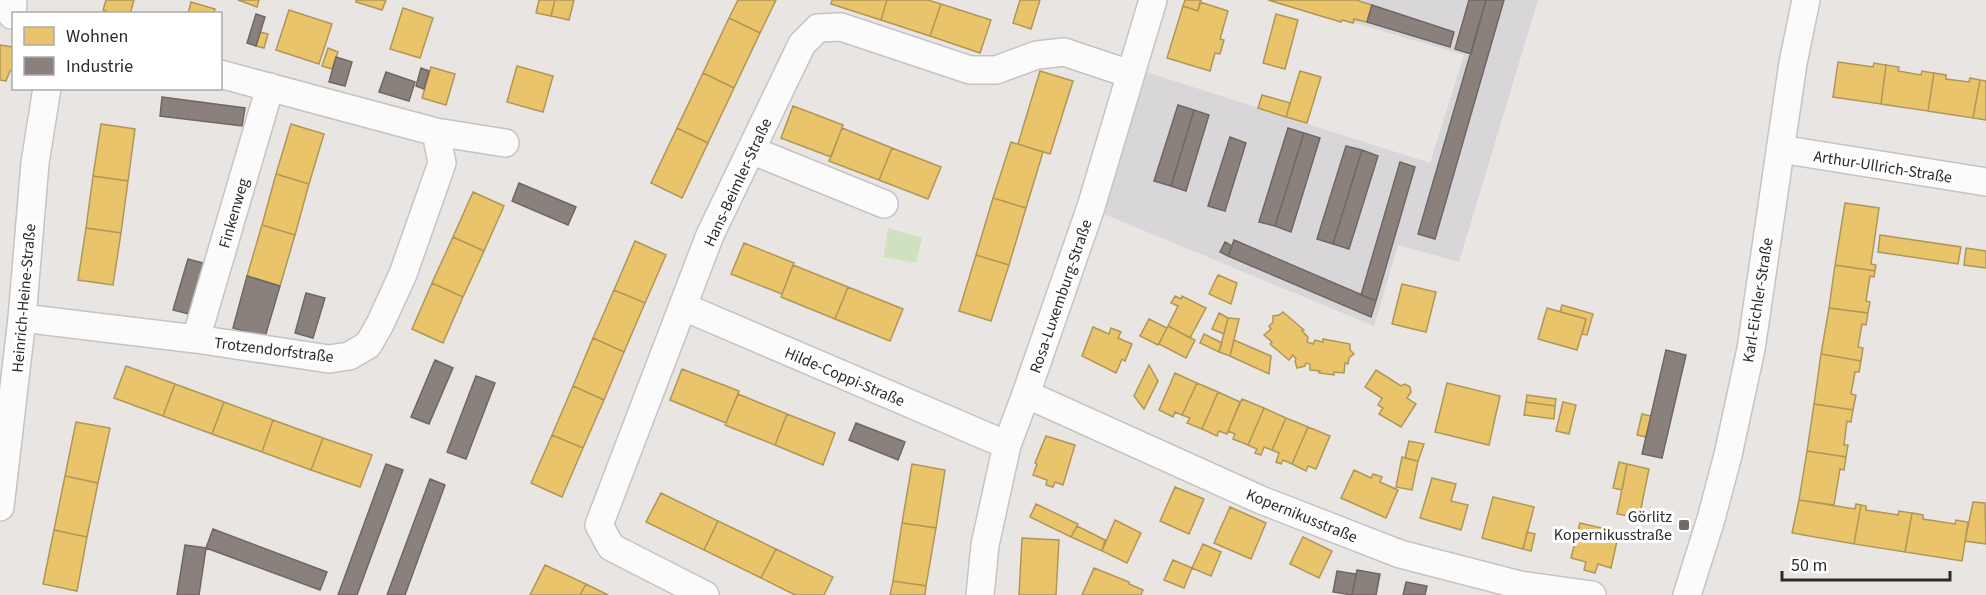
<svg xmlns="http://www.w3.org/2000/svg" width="1986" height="595" font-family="'Source Sans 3',sans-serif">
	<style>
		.industrial { fill: #d9d6d9 }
		.green { fill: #cfe1be }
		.homes { fill: #e9c46a; stroke: #b09657; stroke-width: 1.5 }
		.industry { fill: #8a817c; stroke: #6e6764; stroke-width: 1.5 }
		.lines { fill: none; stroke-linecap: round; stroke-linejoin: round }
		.minor-casing { stroke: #c5c4c4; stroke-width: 30 }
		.minor { stroke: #fcfbfb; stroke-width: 27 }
		.poi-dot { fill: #6e6c6b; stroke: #fff; stroke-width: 2 }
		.labels { text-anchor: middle; stroke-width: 6; stroke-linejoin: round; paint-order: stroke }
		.street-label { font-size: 16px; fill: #2b2b2b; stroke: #fff }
		.poi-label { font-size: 16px; fill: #2b2b2b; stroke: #fff; text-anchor: end }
	</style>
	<rect width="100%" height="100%" fill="#e9e5e2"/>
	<!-- industrial -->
	<path class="industrial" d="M1277,0H1538L1459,262L1398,245L1374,326L1099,212L1143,71L1430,163L1464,55Z"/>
	<!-- green -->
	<path class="green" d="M888,228L922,238L916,263L884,257Z"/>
	<!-- homes -->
	<path class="homes" d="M106,0H134L130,14H113L103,10Z
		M238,0H259L257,7Z
		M356,0H386L382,10L356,2Z
		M539,0H555L551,16L536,13Z
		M555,0H574L569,20L551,16Z
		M738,0H776L760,33L729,18Z
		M832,0H887L881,20L831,4Z
		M887,0H928L941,4L930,36L881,20Z
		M1020,0H1040L1031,29L1013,23Z
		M1185,0H1201L1198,11L1183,6Z
		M1268,0H1356L1372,5L1367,22L1354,19L1353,23L1342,20L1341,22Z
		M191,2L215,9L214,14H188Z
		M1200,2L1228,11L1220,39L1224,40L1220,54L1215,53L1210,71L1167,58L1183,6L1198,11Z
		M941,4L991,20L980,53L930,36Z
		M403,8L433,18L420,58L390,49Z
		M289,10L332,24L319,64L276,50Z
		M1276,14L1298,20L1285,69L1263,63Z
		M729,18L760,33L734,88L703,73Z
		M260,32L268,34L264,48L256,46Z
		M0,45L12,47L14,68L10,71L6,81L0,80Z
		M328,48L338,52L332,69L322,66Z
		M1838,62L1873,67L1874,63L1886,65L1881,104L1833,97Z
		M1886,65L1899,67L1898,71L1921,75L1922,71L1934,73L1928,111L1881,104Z
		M517,66L553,76L543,112L507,102Z
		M431,67L455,74L446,105L422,98Z
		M1040,71L1073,81L1050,154L1018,144Z
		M1300,71L1321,77L1307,123L1286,117Z
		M703,73L734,88L708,143L677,128Z
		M1934,73L1946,75V79L1969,82L1970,78L1980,80L1973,118L1928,111Z
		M1980,80L1986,81V120L1973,118Z
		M1262,95L1290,103L1286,117L1258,108Z
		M793,106L843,125L831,157L781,138Z
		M101,124L135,129L128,181L93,176Z
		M291,124L324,134L309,184L276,174Z
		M677,128L708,143L682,198L651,183Z
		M842,128L892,148L879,180L829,161Z
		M1011,142L1043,152L1026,208L993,198Z
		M892,148L941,167L928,199L879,180Z
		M276,174L309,184L295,235L262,225Z
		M93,176L128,181L121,233L86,228Z
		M473,192L504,206L484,251L453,237Z
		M993,198L1026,208L1009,265L976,255Z
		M1845,203L1879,208L1871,264L1876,265L1875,271L1835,265Z
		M262,225L295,235L280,286L247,276Z
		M86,228L121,233L113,285L78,280Z
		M1880,235L1961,247L1958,264L1878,252Z
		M453,237L484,251L463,297L432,283Z
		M635,241L666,255L645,303L614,290Z
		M744,243L794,263L782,294L731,274Z
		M1966,248L1986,251V268L1964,265Z
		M976,255L1009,265L991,321L959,311Z
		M793,265L848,287L835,319L781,297Z
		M1835,265L1875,271L1874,277L1870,276L1866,301L1870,302L1868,313L1829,308Z
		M1218,275L1237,283L1231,304L1209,294Z
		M432,283L463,297L443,343L412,329Z
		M1402,284L1436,292L1426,332L1392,324Z
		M848,287L903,309L890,341L835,319Z
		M614,290L645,303L624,352L593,338Z
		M1175,296L1181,299L1182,296L1206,308L1190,338L1168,326L1178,306L1171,303Z
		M1562,305L1593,314L1587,335L1582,334L1586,319L1560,312Z
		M1547,308L1586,319L1577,350L1538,339Z
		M1829,308L1868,313L1866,325L1862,324L1858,347L1863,348L1861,361L1821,354Z
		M1283,312L1304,330L1302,331L1308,337L1307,342L1313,344L1315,340L1323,342V339L1350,344V350L1354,354L1349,358L1348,364L1345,363L1344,373L1334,372V375L1319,373L1320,371L1310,370V364L1306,363L1305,366L1297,368L1295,361L1296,359L1293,355L1289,360L1270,344L1272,342L1264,335L1271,329L1269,326L1273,322V316L1279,315Z
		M1219,313L1228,318L1224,334L1212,329Z
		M1228,318L1239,319L1230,356L1219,352Z
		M1149,319L1167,328L1158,345L1140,336Z
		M1168,326L1195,340L1186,358L1159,344Z
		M1093,327L1109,334L1111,328L1121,332L1118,338L1132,344L1125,361L1122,359L1116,373L1082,356Z
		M1204,334L1222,343L1219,352L1200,343Z
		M593,338L624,352L604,400L573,386Z
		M1234,340L1271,356L1269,374L1230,356Z
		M1821,354L1861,361L1859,372H1855L1851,394L1856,395L1853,410L1814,404Z
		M1149,365L1158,381L1144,409L1134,396Z
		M126,366L175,384L163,416L114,398Z
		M682,369L739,391L726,423L670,400Z
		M1376,370L1401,386L1405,384L1410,387L1411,392L1407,398L1416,404L1401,427L1379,414L1383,408L1378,405L1382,398L1365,387Z
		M1175,373L1197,383L1182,415L1175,412L1173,417L1159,410Z
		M1197,383L1218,392L1202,429L1187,423L1190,418L1182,415Z
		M1447,383L1500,396L1489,445L1435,432Z
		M175,384L224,402L212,434L163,416Z
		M573,386L604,400L583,448L552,435Z
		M1218,392L1240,402L1227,434L1219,431L1217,436L1202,429Z
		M738,394L787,414L775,445L725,425Z
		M1527,395L1556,399L1555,406L1526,402Z
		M1242,399L1264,408L1248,445L1233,439L1235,434L1228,431Z
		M224,402L273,420L262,452L212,434Z
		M1526,402L1555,406L1554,419L1524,415Z
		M1563,402L1576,405L1569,434L1556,431Z
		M1814,404L1853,410L1851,422L1847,421L1844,445H1848L1846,457L1807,451Z
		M1264,408L1286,418L1272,450L1264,447L1261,455L1255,453L1257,449L1248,445Z
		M787,414L835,433L823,465L775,445Z
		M1642,414L1651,416L1646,437L1637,435Z
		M1286,418L1308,427L1292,464L1283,460L1281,464L1276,462L1279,453L1272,450Z
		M273,420L323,438L311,470L262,452Z
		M76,422L110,428L98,483L65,476Z
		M1308,427L1330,436L1316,469L1308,466L1306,471L1292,464Z
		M552,435L583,448L562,497L531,483Z
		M1046,436L1075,445L1063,485L1055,482L1053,487L1046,485L1047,480L1033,475L1037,464L1035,463Z
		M323,438L372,455L360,487L311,470Z
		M1409,441L1424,444L1418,461L1405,458Z
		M1807,451L1846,457L1844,470L1840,469L1834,505L1799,500Z
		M1402,457L1418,461L1412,490L1396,487Z
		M1619,462L1627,464L1622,490L1613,488Z
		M912,464L945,470L936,528L902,523Z
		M1627,464L1649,469L1639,518L1617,514Z
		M1354,470L1371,478L1373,474L1382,477L1380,482L1398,490L1386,518L1341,498Z
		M65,476L98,483L87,537L54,530Z
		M1432,478L1456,484L1451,501L1468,505L1461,530L1420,518Z
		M1175,487L1204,499L1189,534L1160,521Z
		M661,493L718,521L704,550L646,522Z
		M1493,497L1534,507L1523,549L1482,538Z
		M1799,500L1855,509L1856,504L1861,505L1854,544L1792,533Z
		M1973,502L1985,503L1986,544L1965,541Z
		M1036,504L1078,524L1071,537L1030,517Z
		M1861,505L1866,506V510L1898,515L1899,511L1912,513L1905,552L1854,544Z
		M1230,507L1266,523L1251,559L1214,543Z
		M1912,513L1923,515V519L1955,524L1956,520L1968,522L1962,561L1905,552Z
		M1115,520L1141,533L1127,563L1102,551Z
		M718,521L776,549L761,578L704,550Z
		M902,523L936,528L926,586L893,581Z
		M1580,523L1619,532L1611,568L1598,564L1595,573L1584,570L1586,562L1571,558Z
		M1077,526L1105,540L1102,551L1071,537Z
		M54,530L87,537L77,591L43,584Z
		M1527,532L1535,534L1531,551L1523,549Z
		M1303,537L1332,551L1319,578L1290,564Z
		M1022,538L1059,540L1056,595H1019Z
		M1203,544L1221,552L1211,576L1192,568Z
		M776,549L833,577L824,595H795L761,578Z
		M1173,560L1192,568L1184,588L1164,580Z
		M545,565L586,584L580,595H530Z
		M1094,568L1129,582V584L1143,590L1141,595H1082Z
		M893,581L926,586L925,595H890Z
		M586,584L608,595H580Z"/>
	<!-- industry -->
	<path class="industry" d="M1469,0H1486L1471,54L1455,49Z
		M1486,0H1504L1435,239L1418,234Z
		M1372,5L1454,32L1450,47L1367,22Z
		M256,14L265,17L256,46L247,43Z
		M336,57L352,62L345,86L329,82Z
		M421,68L429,71L424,89L416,86Z
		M386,72L415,82L409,101L379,92Z
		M162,97L245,108L242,126L160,116Z
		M1178,105L1194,110L1171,186L1154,181Z
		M1194,110L1209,115L1186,191L1171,186Z
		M1288,128L1304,133L1275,226L1259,222Z
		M1304,133L1320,138L1291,232L1275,226Z
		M1230,137L1246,143L1225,211L1208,206Z
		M1346,146L1362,150L1333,244L1317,239Z
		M1362,150L1378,156L1349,249L1333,244Z
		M1400,162L1415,167L1376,301L1361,295Z
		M519,183L576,207L568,225L512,201Z
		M1234,240L1376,301L1371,317L1228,256Z
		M1225,242L1232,246L1228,256L1220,252Z
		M188,259L207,264L193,315L173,310Z
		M247,276L280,286L265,337L233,328Z
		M306,293L325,298L313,338L295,333Z
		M1666,350L1686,355L1662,458L1642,454Z
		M435,360L453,368L429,424L411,417Z
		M476,376L495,383L466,459L447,452Z
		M856,423L905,442L898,460L849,440Z
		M386,464L403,470L357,595H338Z
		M430,479L445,485L405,595H387Z
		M213,529L327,572L320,590L206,548Z
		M185,545L206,548L199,595H177Z
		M1357,570L1380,574L1376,595H1352Z
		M1337,571L1356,574L1352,595L1333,592Z
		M1406,582L1427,586L1425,595H1403Z"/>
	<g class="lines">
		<defs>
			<path id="minor" d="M12,15L13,0
				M220,74L436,132L505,143
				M1780,149L1986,182
				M751,150L884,204
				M684,307L1007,445
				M22,318L196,339L329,359L349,356L368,345L380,324L403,274L442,163L436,132
				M196,339L270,87
				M1026,394L1261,500L1400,554L1520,585L1592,595
				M0,507L22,318L35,163L47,88
				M705,595L611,547L599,525L710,235L802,44L818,28L841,27L970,70H996L1037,55L1064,52L1130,74
				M980,595L985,545L1007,445L1026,394L1091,207L1153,0
				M1687,595L1711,519L1728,455L1751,349L1793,63L1806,0"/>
		</defs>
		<!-- minor casing -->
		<use href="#minor" class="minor-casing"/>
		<!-- minor -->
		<use href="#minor" class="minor"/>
	</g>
	<!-- markers -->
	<rect class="poi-dot" x="1678" y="519" width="12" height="12" rx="3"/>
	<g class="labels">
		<!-- street labels -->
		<g class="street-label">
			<text transform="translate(1883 166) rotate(9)" y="6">Arthur-Ullrich-Straße</text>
			<text transform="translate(737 182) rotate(-65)" y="6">Hans-Beimler-Straße</text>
			<text transform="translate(233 213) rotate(-74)" y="6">Finkenweg</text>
			<text transform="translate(1060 296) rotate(-71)" y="6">Rosa-Luxemburg-Straße</text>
			<text transform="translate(23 298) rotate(-85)" y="6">Heinrich-Heine-Straße</text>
			<text transform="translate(1757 300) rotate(-81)" y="6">Karl-Eichler-Straße</text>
			<text transform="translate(274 349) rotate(7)" y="6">Trotzendorfstraße</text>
			<text transform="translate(845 376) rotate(23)" y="6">Hilde-Coppi-Straße</text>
			<text transform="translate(1302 515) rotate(22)" y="6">Kopernikusstraße</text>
		</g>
		<!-- poi labels -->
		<g class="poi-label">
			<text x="1672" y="522">Görlitz<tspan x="1672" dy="18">Kopernikusstraße</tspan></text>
		</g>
	</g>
	<!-- legend -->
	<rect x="12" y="12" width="210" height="78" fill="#ffffff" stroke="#aaaaaa" stroke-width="1.5"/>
	<rect x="24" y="27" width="30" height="18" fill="#e9c46a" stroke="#aaaaaa" stroke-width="1.5"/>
	<text x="66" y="42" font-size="18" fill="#2b2b2b">Wohnen</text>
	<rect x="24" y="57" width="30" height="18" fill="#8a817c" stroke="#aaaaaa" stroke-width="1.5"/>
	<text x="66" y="72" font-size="18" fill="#2b2b2b">Industrie</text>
	<!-- scale -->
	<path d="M1782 571v9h168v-9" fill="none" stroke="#2b2b2b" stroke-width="3"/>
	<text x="1791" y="571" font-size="18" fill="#2b2b2b" stroke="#ffffff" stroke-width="4.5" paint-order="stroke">50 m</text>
</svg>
